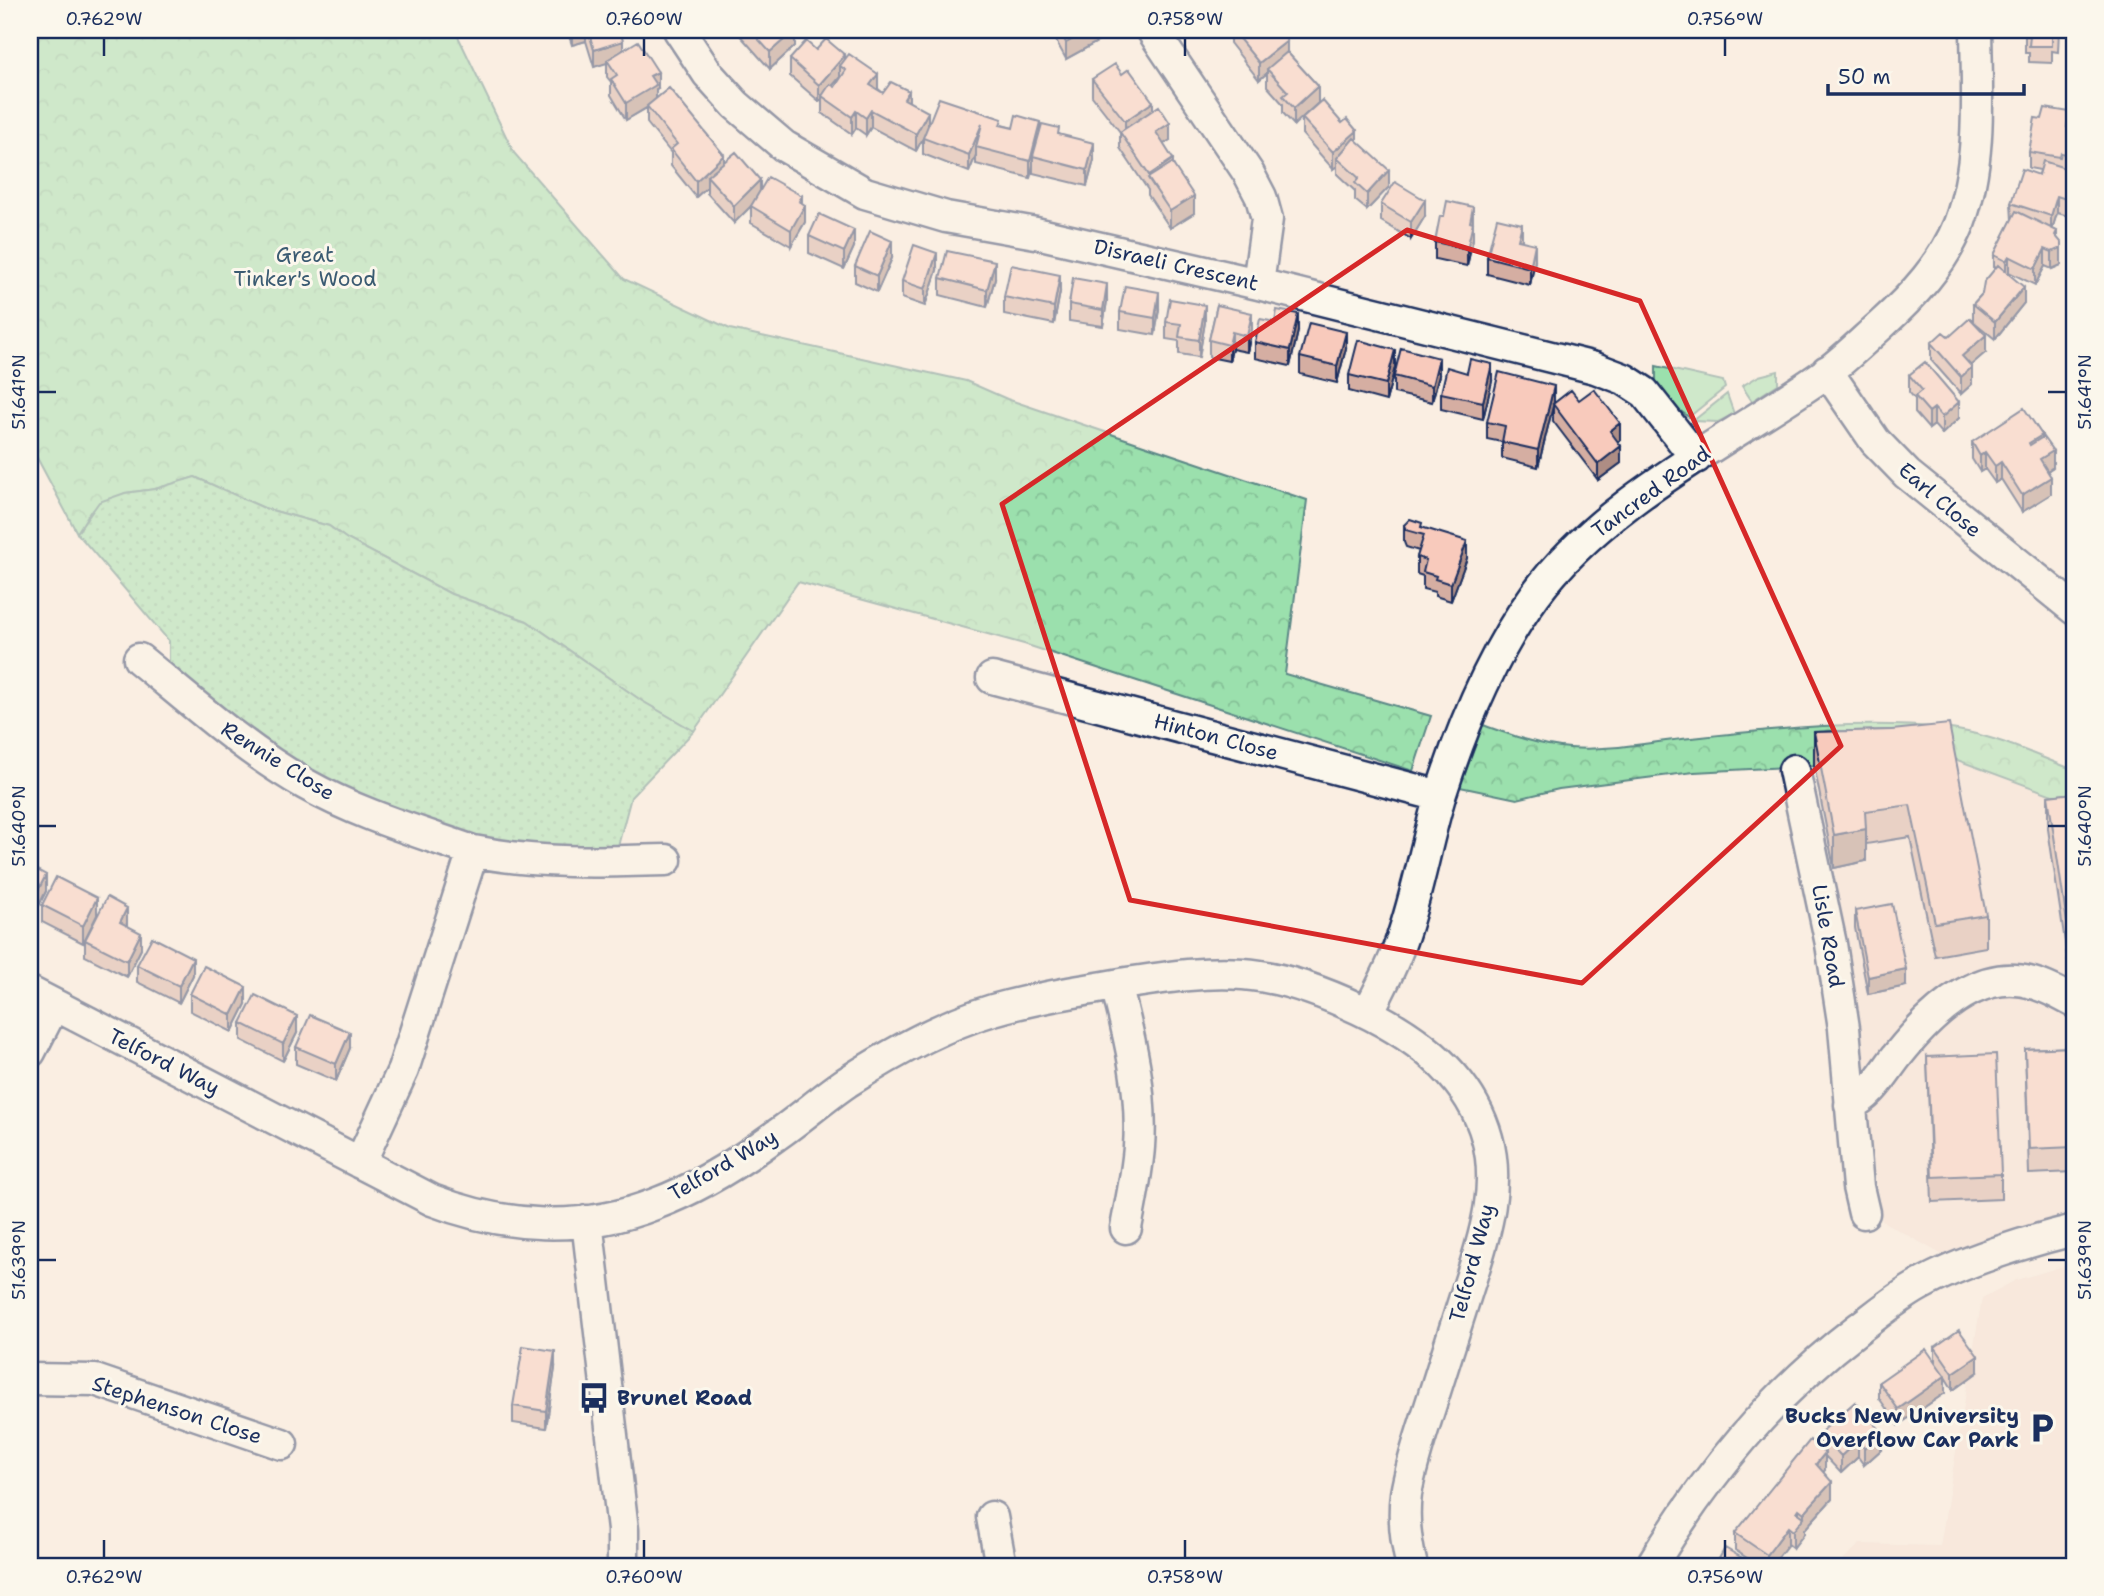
<svg xmlns="http://www.w3.org/2000/svg" width="2104" height="1596" font-family="'Shantell Sans',sans-serif">
	<style>
		.built { fill: #f5dfd5 }
		.grass { fill: #9be0ad; stroke: #5b8886; stroke-width: 2 }
		.forest { fill: url(#forest-crowns); stroke: #5b8886; stroke-width: 2 }
		.park { fill: url(#park-dots); stroke: #5b8886; stroke-width: 2 }
		.lines { fill: none; stroke-linecap: round; stroke-linejoin: round }
		.minor-casing { stroke: #1b2f5e; stroke-width: 35 }
		.minor { stroke: #fbf7ec; stroke-width: 30 }
		.wall { fill: #d5aea2; stroke: #1b2f5e; stroke-width: 2; fill-rule: evenodd }
		.shaded-wall { fill: #ae8d84; stroke: #1b2f5e; stroke-width: 2 }
		.building { fill: #f8cabc; stroke: #1b2f5e; stroke-width: 2 }
		.marked { fill: none; stroke: #d62828; stroke-width: 5; stroke-linejoin: round }
		.ticks { fill: none; stroke: #1b2f5e; stroke-width: 2.5 }
		.labels { text-anchor: middle; stroke-width: 6; stroke-linejoin: round; paint-order: stroke }
		.park-label { font-size: 21px; fill: #3b5b72; stroke: #fbf7ec }
		.street-label { font-size: 21px; fill: #1b2f5e; stroke: #fbf7ec }
		.poi-label { font-size: 21px; font-weight: bold; fill: #1b2f5e; stroke: #fbf7ec; text-anchor: start }
		.neatline { fill: none; stroke: #1b2f5e; stroke-width: 2.5 }
		.ticks-label { font-size: 18px; text-anchor: middle; fill: #1b2f5e }
	</style>
	<defs>
		<pattern id="forest-crowns" width="20" height="18" patternUnits="userSpaceOnUse" patternTransform="scale(1.75)"><rect width="20" height="18" fill="#9be0ad"/><path d="M2 6a3 3 0 1 1 6 0M12 15a3 3 0 1 1 6 0" fill="none" stroke="#85c097"/></pattern>
		<pattern id="park-dots" width="8" height="8" patternUnits="userSpaceOnUse" patternTransform="scale(1.75)"><rect width="8" height="8" fill="#9be0ad"/><path d="M2 2h.1M6 6h.1" fill="none" stroke="#85c097" stroke-width="1.8" stroke-linecap="round"/></pattern>
	</defs>
	<rect width="100%" height="100%" fill="#faeee2"/>
	<filter id="ink" filterUnits="userSpaceOnUse"><feTurbulence type="fractalNoise" baseFrequency=".0143" numOctaves="2"/><feDisplacementMap in="SourceGraphic" scale="14" xChannelSelector="R" yChannelSelector="G"/><feConvolveMatrix kernelMatrix="1 2 1 2 8 2 1 2 1" color-interpolation-filters="sRGB"/></filter>
	<g filter="url(#ink)">
		<!-- built -->
		<path class="built" d="M1952,758L2074,803V1213L2063,1215L1948,1258L1882,1221L1867,1114L1863,1042L1816,764Z
			M2074,1263V1566H1836L1860,1544L1940,1546L1982,1298L2016,1280Z"/>
		<!-- grass -->
		<path class="grass" d="M1656,366L1723,381L1725,388L1689,417L1679,410L1656,382Z
			M1778,371V384L1752,401L1742,386L1759,376Z
			M1727,394L1734,414L1718,422L1693,421Z"/>
		<!-- forest -->
		<path class="forest" d="M30,30H455L514,153L624,279L730,329L966,381L1007,399L1307,500L1285,674L1431,716L1413,771L1024,644L798,582L694,731L642,701L527,621L451,594L347,539L329,526L264,508L195,477L155,489L125,493L90,512L77,533L35,454L30,459Z
			M1483,725C1511,735 1540,746 1570,748C1607,751 1645,743 1682,739C1768,730 1856,719 1942,728C1988,732 2032,754 2074,770V803L1952,758L1694,772L1559,789L1517,799L1460,787Z"/>
		<!-- park -->
		<path class="park" d="M195,477L264,508L329,526L347,539L451,594L527,621L642,701L694,731L631,797L618,846L568,851L468,836L327,786L169,670V641L77,533L99,502L125,493L155,489Z"/>
		<g class="lines">
			<defs>
				<path id="minor" d="M679,30L708,74L736,105L784,146L865,193L946,217L1036,233L1258,284L1595,368L1624,379L1644,392L1696,458
					M1152,30L1249,174L1261,197L1267,219L1258,284
					M1827,371L1875,441L1907,474L2074,609
					M139,659C192,702 245,750 305,784C358,814 416,831 473,851
					M992,678L1440,796
					M1794,770L1831,944L1844,1028L1858,1187L1864,1213
					M1116,985C1130,1038 1143,1092 1139,1147C1137,1174 1131,1201 1126,1228
					M30,992L432,1200C504,1228 582,1233 655,1204C698,1188 738,1163 775,1136C800,1119 822,1099 847,1082C892,1053 942,1025 993,1010C1035,998 1079,991 1121,984C1162,978 1202,971 1243,974C1283,977 1323,992 1359,1009C1416,1036 1470,1076 1487,1138C1500,1183 1486,1232 1472,1275C1458,1319 1444,1363 1430,1407C1421,1435 1411,1464 1406,1494C1403,1517 1406,1543 1412,1566
					M1368,1013C1379,990 1393,966 1401,941C1418,893 1426,842 1441,793C1463,724 1492,654 1535,595C1604,500 1731,440 1826,373C1845,359 1863,341 1881,325C1913,296 1943,264 1959,224C1982,162 1977,94 1976,30
					M30,1052L54,1005
					M1850,1105C1871,1096 1883,1074 1897,1056C1924,1022 1967,977 2015,980C2036,981 2056,992 2074,1002
					M360,1163L403,1070L473,851C536,864 602,862 666,860
					M587,1221L623,1530V1566
					M30,1379L95,1380L282,1444
					M992,1517L1001,1566
					M1651,1566C1708,1473 1772,1394 1859,1328C1879,1313 1898,1297 1920,1285C1961,1262 2028,1241 2074,1230"/>
			</defs>
			<!-- minor casing -->
			<use href="#minor" class="minor-casing"/>
			<!-- minor -->
			<use href="#minor" class="minor"/>
		</g>
		<!-- wall -->
		<path class="wall" d="M567,30H620L623,50L658,88L656,89V99L724,162L760,190L802,203L805,222L791,246L751,223V206L734,223L707,193V187L696,197L671,166V153L647,123V108L626,120L611,95V82L607,77V62L594,67L586,41L572,45Z
			M737,30H795V46L770,69L737,32Z
			M1050,30H1099V41L1066,59Z
			M1230,30H1270L1287,52L1318,86L1294,125L1283,113V104L1267,86V73L1259,80L1230,43Z
			M2019,30H2059L2058,52L2052,51V63L2029,62V53H2025V31H2019Z
			M816,50L845,60L883,93L909,102L928,125H1002L1013,128L1040,129L1059,134L1094,160L1087,186L1033,173V165L1030,178L976,164V155L969,172L923,154V137L916,151L871,127L866,135L856,128L852,134L822,113V99L819,101L790,76V59ZM840,77V79L835,87L832,86Z
			M1122,74L1153,110L1170,140L1163,144L1173,164L1194,213L1170,228L1148,195V190L1120,148V132L1092,96V79Z
			M1302,118L1357,141L1389,187L1367,210L1355,200V191L1337,174V166L1333,169L1302,134Z
			M2070,127L2074,128V165H2072L2071,170L2074,171V199L2069,216L2057,213L2052,229L2057,238L2061,265L2052,269L2045,266L2035,285L2009,272V274L2024,303L1995,339L1973,321V304L1982,294L1994,270V255L2012,220L2011,203L2039,175L2040,170L2029,168V152Z
			M1381,204L1425,216L1411,239L1381,221Z
			M1473,207V239L1467,266L1435,259V242L1444,216Z
			M809,236L854,247L844,269L809,253Z
			M1487,257L1535,261L1530,285L1487,274Z
			M892,258L877,292L855,282V266Z
			M937,270L925,306L902,298V281Z
			M940,278H995L987,307L940,295Z
			M1060,292L1054,324L1004,314V297Z
			M1107,301L1103,326L1069,321V304Z
			M1217,305L1252,329L1247,352L1232,349L1229,361L1209,357V340Z
			M1159,309L1155,335L1120,329V312Z
			M1166,322H1205L1199,357L1179,354V341L1166,339Z
			M1275,322L1298,331L1290,366L1255,358V342Z
			M1949,337L1986,352L1970,365L1972,384L1961,394L1931,360V343Z
			M1346,348L1337,383L1300,374V357Z
			M1395,367L1386,401L1349,391V375Z
			M1439,375L1432,402L1394,393V376Z
			M1909,375L1959,418L1942,434L1934,425L1929,429L1915,413V399L1909,392Z
			M1492,381L1483,419L1441,409V393Z
			M1579,400L1620,440L1618,442L1621,463L1598,480L1553,421V406L1538,467L1502,458V442L1487,439V422L1554,403Z
			M2042,438L2053,467L2047,471L2051,494L2022,512L2001,479L1995,483L1985,469L1980,472L1972,459V442Z
			M1404,525L1422,527L1467,558L1451,601L1435,596V592L1423,589V576L1417,574V557L1419,551L1406,547L1404,542Z
			M1892,730L1986,915V947L1935,956L1910,837L1866,844V861L1834,868L1814,765V732Z
			M2074,793V962H2068L2048,829V796Z
			M30,866L46,891L32,919L30,918Z
			M97,898L83,943L42,922V905Z
			M1855,911L1906,986L1868,994L1855,928Z
			M127,924V925L141,949L127,977L85,956V940Z
			M137,965L193,975L179,1003L137,982Z
			M190,994L246,1004L232,1032L190,1011Z
			M241,1023L297,1033L283,1061L241,1040Z
			M296,1047L350,1048L336,1081L296,1064Z
			M2074,1047V1172L2029,1174L2025,1049Z
			M1927,1057L2001,1174V1199L1932,1202Z
			M1935,1347L1978,1372L1953,1390L1945,1377V1393L1898,1425L1879,1398V1382L1935,1361Z
			M555,1368L546,1428L513,1423V1406Z
			M1855,1402L1882,1449L1864,1465L1858,1457L1841,1473L1825,1456V1470L1823,1472L1832,1499L1804,1530V1534L1793,1548L1788,1544L1771,1566H1759L1735,1550V1533L1820,1448V1433Z"/>
		<!-- shaded-wall -->
		<path class="shaded-wall" d="M572,30H586V41L572,45Z
			M795,30V46L770,69V52Z
			M1089,30H1099V41L1066,59V43Z
			M623,41V58L607,60V63L594,67V50Z
			M1287,41V58L1267,69V73L1259,80V63Z
			M845,55V69L840,66V77L823,97L822,96V99L819,101V85Z
			M658,72V88L656,89V102L626,120V103L650,76Z
			M878,74V91L870,85Z
			M1318,86V103L1294,125V108Z
			M909,91V107L904,99Z
			M1153,102V119L1125,138V121Z
			M871,110V127L866,135V118Z
			M856,111V128L852,134V117Z
			M928,112V129L916,151V134Z
			M1040,122V139L1033,156V165L1030,178V161Z
			M1170,123V140L1156,149V132Z
			M982,124L976,147V155L969,172V155Z
			M1357,131V148L1337,158V166L1333,169V152Z
			M1094,143V160L1087,186V170Z
			M724,155V172L707,176V187L696,197V181Z
			M1173,159V176L1149,179V175Z
			M1389,170V187L1367,210V194Z
			M760,180V197L734,223V206Z
			M2074,182V199L2069,216V200Z
			M802,196V211L805,205V222L791,246V230L799,201Z
			M1194,196V213L1170,228V211Z
			M2057,196V213L2051,233V216Z
			M1425,200V216L1411,239V222Z
			M1473,207V239L1467,266V249L1470,222Z
			M1522,224V241L1518,240Z
			M854,230V247L844,269V252Z
			M2057,231V248H2061V265L2052,269V252L2055,235Z
			M892,241V258L877,292V276Z
			M1535,244V261L1530,285V268Z
			M2045,249V266L2035,285V269Z
			M937,253V270L925,306V289Z
			M2009,256V272L2006,278V261Z
			M995,261V278L987,307V290Z
			M1060,275V292L1054,324V307Z
			M1107,284V301L1103,326V310Z
			M2024,287V303L1995,339V322Z
			M1159,292V309L1155,335V318Z
			M1205,305V322L1199,357V340Z
			M1252,313V329L1247,352V336Z
			M1298,314V331L1290,366V350Z
			M1232,332V349L1229,361V345Z
			M1346,332V348L1337,383V366Z
			M1986,335V352L1962,373V356Z
			M1395,350V367L1386,401V384Z
			M1439,358V375L1432,402V386Z
			M1492,364V381L1483,419V402Z
			M1972,367V384L1961,394V377Z
			M1554,386V402L1538,467V450Z
			M1959,402V418L1942,434V417Z
			M1934,408V425L1929,429V412Z
			M1620,423V440L1610,448V431Z
			M2042,435V452L2029,460V443Z
			M1621,446V463L1598,480V464Z
			M2053,451V467L2040,476V459Z
			M1985,452V469L1980,472V456Z
			M2001,462V479L1995,483V466Z
			M2051,477V494L2022,512V495Z
			M1467,541V558L1451,601V584Z
			M1866,829V861L1834,868V835Z
			M46,875V891L32,919V902Z
			M97,898V915L83,943V926Z
			M127,908V924L120,939V922Z
			M141,933V949L127,977V961Z
			M193,958V975L179,1003V986Z
			M1906,969V986L1868,994V977Z
			M246,987V1004L232,1032V1015Z
			M297,1016V1033L283,1061V1044Z
			M350,1032V1048L336,1081V1064Z
			M555,1351V1368L546,1428V1411Z
			M1978,1356V1372L1953,1390V1373Z
			M1945,1376V1393L1898,1425V1409Z
			M1882,1432V1449L1864,1465V1448Z
			M1858,1440V1457L1841,1473V1456Z
			M1825,1453V1470L1816,1481V1464Z
			M1832,1482V1499L1804,1530V1534L1793,1548V1531L1797,1512L1799,1509V1523L1804,1517V1513Z
			M1788,1527V1544L1771,1566H1767V1555Z"/>
		<!-- building -->
		<path class="building" d="M588,30H620L623,41L594,50Z
			M750,30H795L770,52Z
			M1059,30H1089L1066,43Z
			M1232,30H1270L1273,34L1279,30L1287,41L1259,63Z
			M2025,30H2058V35H2052V46H2029L2030,36H2025Z
			M826,39L845,55L819,85L790,59L806,41L816,50Z
			M638,41L658,72L650,76L656,85L626,103L611,79L617,75L607,60Z
			M1287,52L1318,86L1294,108L1283,96L1288,92L1267,69Z
			M849,54L878,74L870,85L883,93L891,82L909,91L904,99L928,112L916,134L871,110L866,118L856,111L852,117L822,96L830,84L835,87L846,70L840,66Z
			M1115,64L1122,74L1129,69L1153,102L1125,121L1092,79Z
			M669,88L724,155L696,181L671,149L677,144L647,106Z
			M939,98L1002,119L1000,125L1013,128L1016,115L1040,122L1030,161L976,147L982,124L969,155L923,138Z
			M1322,100L1342,123L1347,119L1357,131L1333,152L1302,118Z
			M1159,106L1170,123L1156,132L1173,159L1149,175L1120,132Z
			M2045,108L2070,112L2067,127L2074,128V149L2072,148L2071,155L2061,153L2060,157L2029,152L2035,118L2042,119Z
			M1042,124L1059,128L1058,134L1094,143L1087,170L1033,156Z
			M1354,138L1389,170L1367,194L1355,183L1359,178L1337,158Z
			M736,152L760,180L734,206L707,176Z
			M2043,161L2074,171V182L2069,200L2057,196L2051,216L2011,203L2022,169L2039,175Z
			M1172,163L1194,196L1170,211L1148,178Z
			M768,177L802,196L799,201L805,205L791,230L751,206Z
			M1395,182L1425,200L1411,222L1381,204Z
			M1447,201L1473,207L1470,222L1473,223L1467,249L1435,242L1440,216H1444Z
			M2016,211L2057,231L2055,235L2061,242V248L2052,252L2045,249L2035,269L2009,256L2006,261L1994,255Z
			M819,214L854,230L844,252L809,236Z
			M1497,218L1522,224L1518,240L1535,244L1530,268L1487,257Z
			M870,231L892,241L877,276L855,266Z
			M914,245L937,253L925,289L902,281Z
			M947,251L995,261L987,290L940,278Z
			M1011,265L1060,275L1054,307L1004,297Z
			M1998,265L2024,287L1995,322L1973,304L1982,294L1984,282Z
			M1073,278L1107,284L1103,310L1069,304Z
			M1125,286L1159,292L1155,318L1120,312Z
			M1170,299L1205,305L1199,340L1179,337L1181,324L1166,322Z
			M1217,305L1252,313L1247,336L1232,332L1229,345L1209,340Z
			M1277,310L1298,314L1290,350L1255,342L1260,319L1275,322Z
			M1970,318L1986,335L1962,356L1972,367L1961,377L1931,343L1943,332L1949,337Z
			M1309,323L1346,332L1337,366L1300,357Z
			M1358,340L1395,350L1386,384L1349,375Z
			M1401,348L1439,358L1432,386L1394,376Z
			M1470,359L1492,364L1483,402L1441,393L1447,367L1467,373Z
			M1925,362L1959,402L1942,417L1934,408L1929,412L1915,396L1922,390L1909,375Z
			M1499,372L1554,386L1538,450L1502,442L1505,426L1487,422Z
			M1594,389L1620,423L1610,431L1621,446L1598,464L1553,404L1571,390L1579,400Z
			M2024,408L2042,435L2029,443L2030,445L2043,437L2053,451L2040,459L2051,477L2022,495L2001,462L1995,466L1985,452L1980,456L1972,442Z
			M1410,519L1422,523L1421,527L1467,541L1451,584L1435,579L1436,576L1423,572L1426,560L1417,557L1424,535L1406,530L1404,525Z
			M1949,724L1986,915L1935,923L1910,805L1865,811L1866,829L1834,835L1814,732L1892,730Z
			M2074,793V929H2068L2048,796Z
			M30,866L46,875L32,902L30,901Z
			M56,877L97,898L83,926L42,905Z
			M107,897L127,908L120,922L141,933L127,961L85,940Z
			M1892,904L1906,969L1868,977L1855,911Z
			M152,937L193,958L179,986L137,965Z
			M204,966L246,987L232,1015L190,994Z
			M255,995L297,1016L283,1044L241,1023Z
			M310,1015L350,1032L336,1064L296,1047Z
			M2074,1047V1147L2029,1149L2025,1049Z
			M1996,1054L2001,1174L1932,1177L1927,1057Z
			M1959,1330L1978,1356L1953,1373L1935,1347Z
			M523,1346L555,1351L546,1411L513,1406Z
			M1926,1349L1945,1376L1898,1409L1879,1382Z
			M1855,1402L1882,1432L1864,1448L1858,1440L1841,1456L1820,1433Z
			M1810,1440L1825,1453L1816,1464L1832,1482L1804,1513L1799,1509L1797,1512L1804,1517L1793,1531L1788,1527L1767,1555L1735,1533Z
			M1725,1548L1756,1566H1715Z"/>
	</g>
	<!-- marked area -->
	<path d="M0 0H2104V1596H0ZM1407,230L1640,301L1841,746L1582,983L1130,900L1002,504Z" fill="#faeee2" fill-opacity=".55" fill-rule="evenodd"/>
	<path class="marked" d="M1407,230L1640,301L1841,746L1582,983L1130,900L1002,504Z"/>
	<!-- ticks -->
	<path class="ticks" d="M104,38V56M644,38V56M1185,38V56M1725,38V56M38,392H56M2048,392H2066M38,826H56M2048,826H2066M38,1260H56M2048,1260H2066M104,1540V1558M644,1540V1558M1185,1540V1558M1725,1540V1558"/>
	<!-- icons -->
	<defs>
		<symbol id="bus-bare" viewBox="-9 -9 18 18"><path d="M-5-6H5V4H4V6H2V4H-2V6H-4V4H-5ZM-3.5-4V0h7V-4ZM-3.5 1.2v1.5H-2V1.2ZM2 1.2v1.5H3.5V1.2Z" fill="#1b2f5e" stroke="#fbf7ec" stroke-width="2.5" paint-order="stroke"/></symbol>
		<symbol id="parking-bare" viewBox="-9 -9 18 18"><path d="M-3.5-5.5H1a3.5 3.5 0 0 1 0 7H-1V5.5H-3.5ZM-1-3.4V-.6H.8a1.4 1.4 0 0 0 0-2.8Z" fill="#1b2f5e" stroke="#fbf7ec" stroke-width="2.5" paint-order="stroke"/></symbol>
	</defs>
	<g fill-rule="evenodd">
		<use href="#bus-bare" x="572" y="1376" width="44" height="44"/>
		<use href="#parking-bare" x="2020" y="1406" width="44" height="44"/>
	</g>
	<g class="labels">
		<!-- park labels -->
		<g class="park-label">
			<text x="305" y="262">Great<tspan x="305" dy="24">Tinker's Wood</tspan></text>
		</g>
		<!-- street labels -->
		<g class="street-label">
			<text transform="translate(1176 265) rotate(13)" y="7">Disraeli Crescent</text>
			<text transform="translate(1651 492) rotate(-36)" y="7">Tancred Road</text>
			<text transform="translate(1940 500) rotate(41)" y="7">Earl Close</text>
			<text transform="translate(1216 737) rotate(15)" y="7">Hinton Close</text>
			<text transform="translate(278 761) rotate(32)" y="7">Rennie Close</text>
			<text transform="translate(1828 936) rotate(80)" y="7">Lisle Road</text>
			<text transform="translate(164 1062) rotate(27)" y="7">Telford Way</text>
			<text transform="translate(723 1165) rotate(-30)" y="7">Telford Way</text>
			<text transform="translate(1472 1263) rotate(-75)" y="7">Telford Way</text>
			<text transform="translate(177 1410) rotate(18)" y="7">Stephenson Close</text>
		</g>
		<!-- poi labels -->
		<g class="poi-label">
			<text x="617" y="1405">Brunel Road</text>
			<text x="2019" y="1423" text-anchor="end">Bucks New University<tspan x="2019" dy="24">Overflow Car Park</tspan></text>
		</g>
	</g>
	<!-- margin -->
	<rect width="2104" height="1596" fill="none" stroke="#fbf7ec" stroke-width="77"/>
	<!-- scale -->
	<path d="M1828 84v10h196v-10" fill="none" stroke="#1b2f5e" stroke-width="3.5"/>
	<text x="1838" y="84" font-size="21" fill="#1b2f5e" stroke="#fbf7ec" stroke-width="5" paint-order="stroke">50 m</text>
	<rect x="38" y="38" width="2028" height="1520" class="neatline"/>
	<g class="ticks-label">
		<text x="104" y="25">0.762°W</text>
		<text x="644" y="25">0.760°W</text>
		<text x="1185" y="25">0.758°W</text>
		<text x="1725" y="25">0.756°W</text>
		<text transform="translate(19 392) rotate(-90)" y="6">51.641°N</text>
		<text transform="translate(2085 392) rotate(-90)" y="6">51.641°N</text>
		<text transform="translate(19 826) rotate(-90)" y="6">51.640°N</text>
		<text transform="translate(2085 826) rotate(-90)" y="6">51.640°N</text>
		<text transform="translate(19 1260) rotate(-90)" y="6">51.639°N</text>
		<text transform="translate(2085 1260) rotate(-90)" y="6">51.639°N</text>
		<text x="104" y="1583">0.762°W</text>
		<text x="644" y="1583">0.760°W</text>
		<text x="1185" y="1583">0.758°W</text>
		<text x="1725" y="1583">0.756°W</text>
	</g>
</svg>
